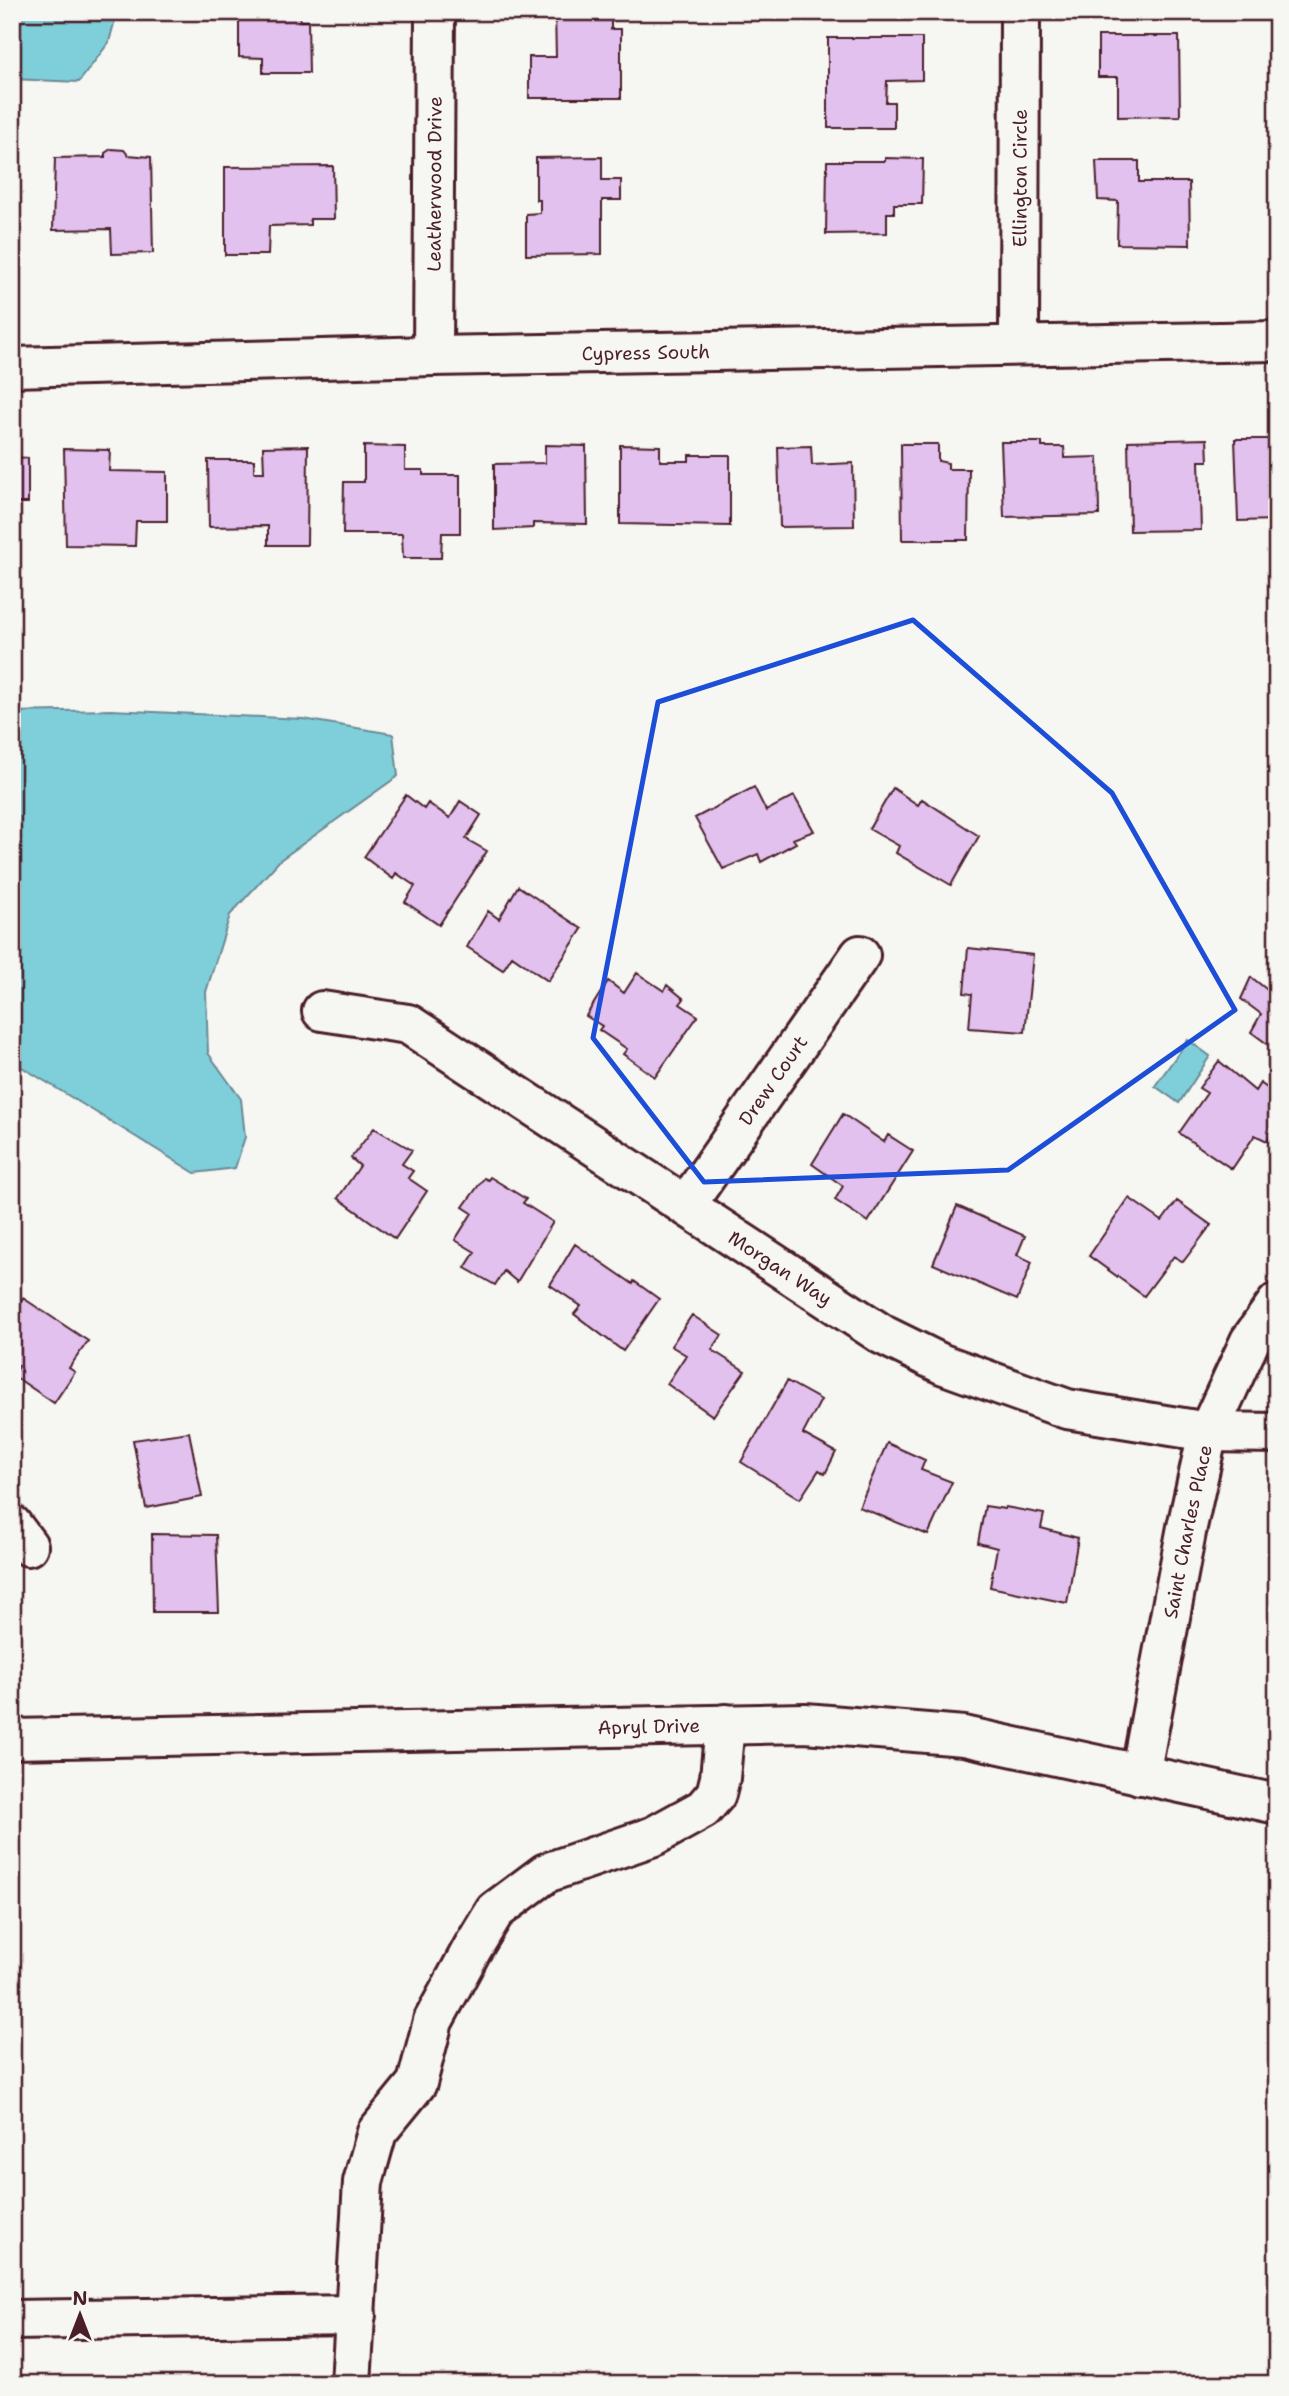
<svg xmlns="http://www.w3.org/2000/svg" width="1289" height="2396" font-family="'Shantell Sans',sans-serif">
	<style>
		.water { fill: #7fcfda; stroke: #6a8994; stroke-width: 2 }
		.building { fill: #e2c1ee; stroke: #4a1f2b; stroke-width: 2 }
		.lines { fill: none; stroke-linecap: round; stroke-linejoin: round }
		.minor-casing { stroke: #4a1f2b; stroke-width: 44 }
		.minor { stroke: #f6f6f2; stroke-width: 38 }
		.marked { fill: none; stroke: #1d4ed8; stroke-width: 5; stroke-linejoin: round }
		.labels { text-anchor: middle; stroke-width: 5; stroke-linejoin: round; paint-order: stroke }
		.street-label { font-size: 19px; fill: #4a1f2b; stroke: #f6f6f2 }
	</style>
	<rect width="100%" height="100%" fill="#f6f6f2"/>
	<filter id="ink" filterUnits="userSpaceOnUse"><feTurbulence type="fractalNoise" baseFrequency=".0143" numOctaves="2"/><feDisplacementMap in="SourceGraphic" scale="14" xChannelSelector="R" yChannelSelector="G"/><feConvolveMatrix kernelMatrix="1 2 1 2 8 2 1 2 1" color-interpolation-filters="sRGB"/></filter>
	<g filter="url(#ink)">
		<!-- water -->
		<path class="water" d="M12,12H117L109,42L79,82L12,79Z
			M111,710L303,719L393,734L398,776L280,860L230,915L206,992L208,1053L241,1099L245,1137L235,1168L195,1173L12,1061V712Z
			M1188,1040L1210,1056L1179,1103L1155,1086Z"/>
		<!-- building -->
		<path class="building" d="M239,12H335V14H300V21H308L309,73H263V58L239,57Z
			M555,12H601V17H611V29H621V98H529V57H556Z
			M1098,36H1179L1180,116L1118,117V77H1098Z
			M828,38H922V80L887,81L886,102H894V128H828Z
			M111,149L124,150L128,155L151,157L153,253L112,254L111,229L53,230L55,158L105,157V153Z
			M602,157V180H621V200H602V254L526,255V214L540,213V200H536V158Z
			M885,158L923,159L922,204H894V213H887V233L826,234L827,161H885Z
			M1096,161H1139V182H1189L1190,245L1117,244L1118,201L1098,200Z
			M333,166L334,219H310V225L269,226L268,255H225V167Z
			M1207,439L1208,461H1199L1201,530L1130,531L1128,441Z
			M1235,439H1276L1277,520L1238,521Z
			M1001,442H1042V447H1064L1065,458L1098,457L1099,515L1004,517Z
			M901,444H938V461L948,463V469H969L968,540H902Z
			M545,445L586,446L587,524L533,523V528L494,530V464L545,463Z
			M620,445L660,446V461H689V455H730V526L620,524Z
			M308,446L307,545H268V526L209,527L208,460H254V472H264L263,447Z
			M364,446L405,447V470H423V475H460V533H442L441,558H403L402,534H343L344,482H364Z
			M811,446L812,465L853,463L854,526L780,527L778,447Z
			M64,449L110,450L109,471L167,472V521H136L135,546L66,545Z
			M12,457L28,458V503H12Z
			M754,787L766,811L794,796L814,831L793,839L796,843L761,862L758,854L723,869L695,818Z
			M893,788L918,805L922,799L979,836L951,885L896,853L899,846L869,829Z
			M406,795L424,809L428,803L450,818L460,801L481,815L466,839L487,851L439,925L405,902L415,886L396,873L393,879L364,857Z
			M518,886L582,929L548,981L512,956L503,970L467,947L488,911L499,919Z
			M968,948L1033,955L1025,1032L969,1028L972,994L964,993Z
			M637,973L664,991L667,985L684,999L680,1004L698,1016L655,1077L623,1054L627,1049L599,1030L602,1026L586,1016L608,981L624,993Z
			M1251,977L1275,996L1277,994V1051L1251,1032L1261,1014L1241,999Z
			M1219,1061L1255,1091L1260,1083L1277,1095V1126L1267,1141L1255,1135L1232,1169L1179,1133L1207,1093L1199,1088Z
			M843,1114L884,1142L888,1135L913,1151L868,1222L835,1200L843,1186L812,1164Z
			M374,1128L412,1150L402,1164L413,1171L408,1178L427,1191L395,1239L338,1198L360,1166L351,1158Z
			M490,1177L526,1199L523,1203L553,1222L517,1282L504,1271L495,1285L465,1268L475,1252L455,1240L472,1213L463,1207L484,1178L488,1180Z
			M1129,1198L1162,1221L1177,1201L1211,1225L1183,1262L1174,1256L1144,1296L1089,1256Z
			M957,1206L1025,1236L1017,1255L1032,1262L1017,1300L933,1264Z
			M575,1244L633,1284L634,1281L659,1299L623,1351L574,1314L581,1306L550,1285Z
			M23,1298L88,1341L69,1368L75,1372L54,1403L14,1376L19,1366L12,1362V1314Z
			M692,1315L722,1335L712,1350L745,1371L713,1416L667,1384L686,1355L671,1346Z
			M787,1381L821,1400L803,1434L836,1452L825,1474L819,1470L800,1499L741,1462Z
			M189,1432L202,1497L146,1508L133,1440Z
			M887,1443L925,1460L921,1470L952,1482L928,1535L859,1507Z
			M985,1506L1005,1509V1507L1044,1514L1041,1528L1078,1538L1067,1603L990,1587L997,1548L978,1543Z
			M152,1534L216,1535L219,1612H153Z"/>
		<g class="lines">
			<defs>
				<g id="minor">
					<path id="s1" d="M1019,344L1020,12"/>
					<path id="s2" d="M433,356L435,12"/>
					<path id="s3" d="M12,367L433,356L1277,341"/>
					<path id="s4" d="M322,1011L408,1024L883,1335L942,1364L1067,1409L1208,1432L1277,1433"/>
					<path id="s5" d="M686,1205L860,955"/>
					<path d="M12,1525L28,1546"/>
					<path id="s6" d="M12,1739L805,1723L964,1736L1277,1804"/>
					<path id="s7" d="M1140,1775L1187,1527L1208,1432L1250,1341L1277,1303"/>
					<path d="M12,2320L356,2315"/>
					<path d="M351,2384L363,2182L377,2132L417,2083L433,2021L472,1949L495,1911L546,1873L654,1836L703,1809L716,1794L720,1778L725,1724"/>
				</g>
			</defs>
			<!-- minor casing -->
			<use href="#minor" class="minor-casing"/>
			<!-- minor -->
			<use href="#minor" class="minor"/>
		</g>
	</g>
	<!-- marked area -->
	<path class="marked" d="M913,620L1112,793L1235,1010L1008,1170L704,1182L593,1038L658,702Z"/>
	<g class="labels">
		<!-- street labels -->
		<g class="street-label">
			<text dy="7" stroke="none"><textPath href="#s1" startOffset="166">Ellington Circle</textPath></text>
			<text dy="7" stroke="none"><textPath href="#s2" startOffset="172">Leatherwood Drive</textPath></text>
			<text dy="7" stroke="none"><textPath href="#s3" startOffset="634">Cypress South</textPath></text>
			<text dy="7" stroke="none"><textPath href="#s5" startOffset="152">Drew Court</textPath></text>
			<text dy="7" stroke="none"><textPath href="#s4" startOffset="532">Morgan Way</textPath></text>
			<text dy="7" stroke="none"><textPath href="#s7" startOffset="248">Saint Charles Place</textPath></text>
			<text dy="7" stroke="none"><textPath href="#s6" startOffset="637">Apryl Drive</textPath></text>
		</g>
	</g>
	<!-- margin -->
	<rect width="1289" height="2396" fill="none" stroke="#f6f6f2" stroke-width="42"/>
	<rect x="21" y="21" width="1247" height="2354" fill="none" stroke="#4a1f2b" stroke-width="2.5" filter="url(#ink)"/>
	<!-- north arrow -->
	<g transform="translate(80 2315)" stroke="#f6f6f2" stroke-width="5" paint-order="stroke">
	<path d="M0-5L12 26L0 18L-12 26Z" fill="#4a1f2b"/>
	<text y="-10" font-size="19" font-weight="bold" text-anchor="middle" fill="#4a1f2b">N</text>
	</g>
</svg>
